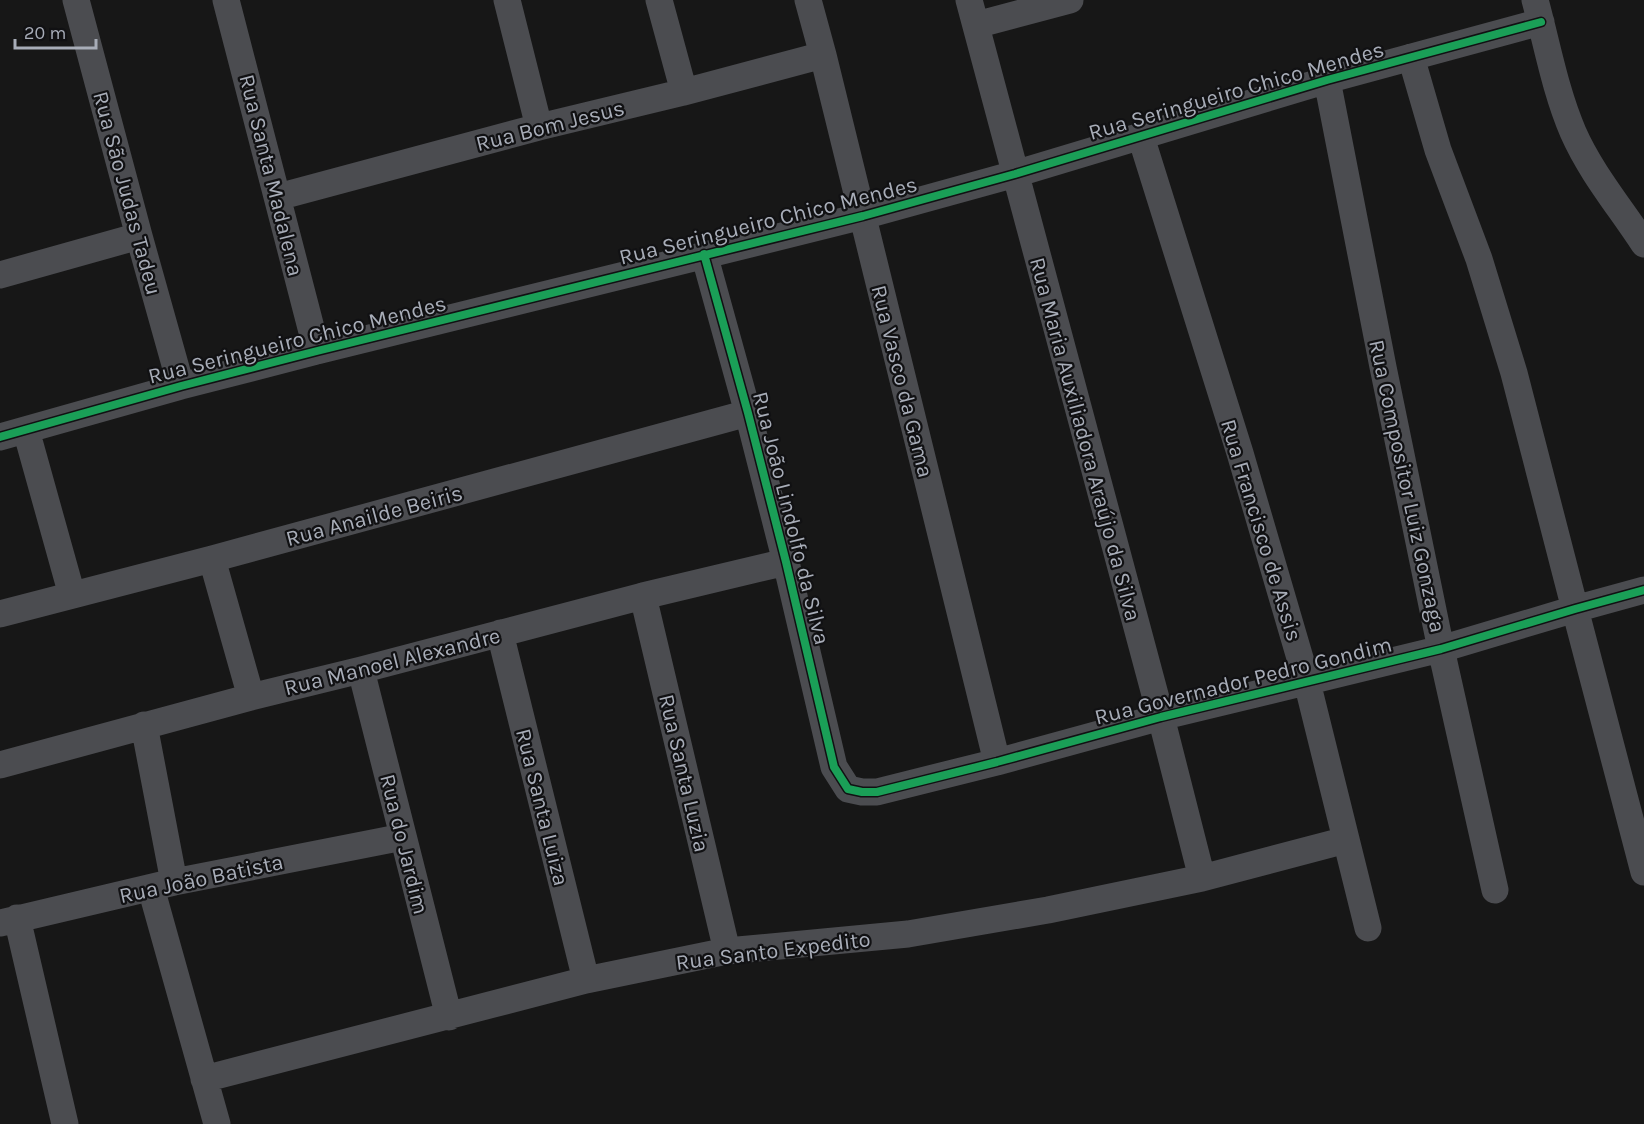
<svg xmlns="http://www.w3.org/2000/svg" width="1644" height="1124" font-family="Karla,sans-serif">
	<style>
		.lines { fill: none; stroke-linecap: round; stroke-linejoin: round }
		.street { stroke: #4b4c50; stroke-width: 27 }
		.cycleway-casing { stroke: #111113; stroke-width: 11 }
		.cycleway { stroke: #1a9f57; stroke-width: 8 }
		.labels { text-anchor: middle; stroke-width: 4.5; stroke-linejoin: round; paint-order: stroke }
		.street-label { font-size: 22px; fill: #a8adb8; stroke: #111113 }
	</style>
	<rect width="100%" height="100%" fill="#171717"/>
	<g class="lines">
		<!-- street -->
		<path class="street" d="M76,0L139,236L181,386
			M226,0L317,351
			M507,0L539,127
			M659,0L684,92
			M808,0L823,55L997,762
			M969,0L1161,717L1202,878
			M1535,0C1547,44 1555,90 1573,132C1591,173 1620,207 1644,244
			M976,25L1070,0
			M1411,57L1438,150L1479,259L1514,373L1575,609L1644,872
			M1327,80L1383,367L1441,649L1495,890
			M1141,137L1240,453L1307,682L1368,928
			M278,197L539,127L684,92L823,55
			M704,254L748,413L786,562L834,767L848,789L862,792H877L997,762L1161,717L1441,649L1575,609L1644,590
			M0,275L139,236
			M26,430L72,595
			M0,437L181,386L317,351L863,216L1015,174L1327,80L1541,22
			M212,559L251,697
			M643,596L727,951
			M0,614L212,559L748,413
			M500,633L586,980
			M361,670L449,1017
			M144,725L174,882
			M0,765L251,697L361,670L643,596L786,562
			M151,888L217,1124
			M17,918L65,1124
			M0,923L174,882L403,837
			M204,1079L586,980L727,951L908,934L1048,910L1202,878L1346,840"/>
		<defs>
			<path id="cycleway" d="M704,254L748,413L786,562L834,767L848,789L862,792H877L997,762L1161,717L1441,649L1575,609L1644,590
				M0,437L181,386L317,351L863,216L1015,174L1327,80L1541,22"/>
		</defs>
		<!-- cycleway casing -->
		<use href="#cycleway" class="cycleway-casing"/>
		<!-- cycleway -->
		<use href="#cycleway" class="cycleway"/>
	</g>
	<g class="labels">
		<!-- street labels -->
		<g class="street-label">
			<text transform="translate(1236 90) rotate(-16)" y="8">Rua Seringueiro Chico Mendes</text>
			<text transform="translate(550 125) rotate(-14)" y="8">Rua Bom Jesus</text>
			<text transform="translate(272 175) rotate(76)" y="8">Rua Santa Madalena</text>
			<text transform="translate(128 193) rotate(75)" y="8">Rua São Judas Tadeu</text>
			<text transform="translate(768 220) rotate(-14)" y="8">Rua Seringueiro Chico Mendes</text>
			<text transform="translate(297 339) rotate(-14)" y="8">Rua Seringueiro Chico Mendes</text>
			<text transform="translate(903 381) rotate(76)" y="8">Rua Vasco da Gama</text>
			<text transform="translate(1086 439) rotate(75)" y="8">Rua Maria Auxiliadora Araújo da Silva</text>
			<text transform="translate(1408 486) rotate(78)" y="8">Rua Compositor Luiz Gonzaga</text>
			<text transform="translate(374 515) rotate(-15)" y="8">Rua Anailde Beiris</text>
			<text transform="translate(792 518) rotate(76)" y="8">Rua João Lindolfo da Silva</text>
			<text transform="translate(1262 530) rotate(73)" y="8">Rua Francisco de Assis</text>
			<text transform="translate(392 661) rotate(-14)" y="8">Rua Manoel Alexandre</text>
			<text transform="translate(1243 680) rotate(-14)" y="8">Rua Governador Pedro Gondim</text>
			<text transform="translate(685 773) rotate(77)" y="8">Rua Santa Luzia</text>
			<text transform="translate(543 807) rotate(76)" y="8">Rua Santa Luiza</text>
			<text transform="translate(405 844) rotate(76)" y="8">Rua do Jardim</text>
			<text transform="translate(201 878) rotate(-12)" y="8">Rua João Batista</text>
			<text transform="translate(773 950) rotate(-7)" y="8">Rua Santo Expedito</text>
		</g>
	</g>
	<!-- scale -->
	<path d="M15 39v9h81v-9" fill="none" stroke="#a8adb8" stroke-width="3"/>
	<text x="24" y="39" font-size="18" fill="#a8adb8" stroke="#111113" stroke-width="4.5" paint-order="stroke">20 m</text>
</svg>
